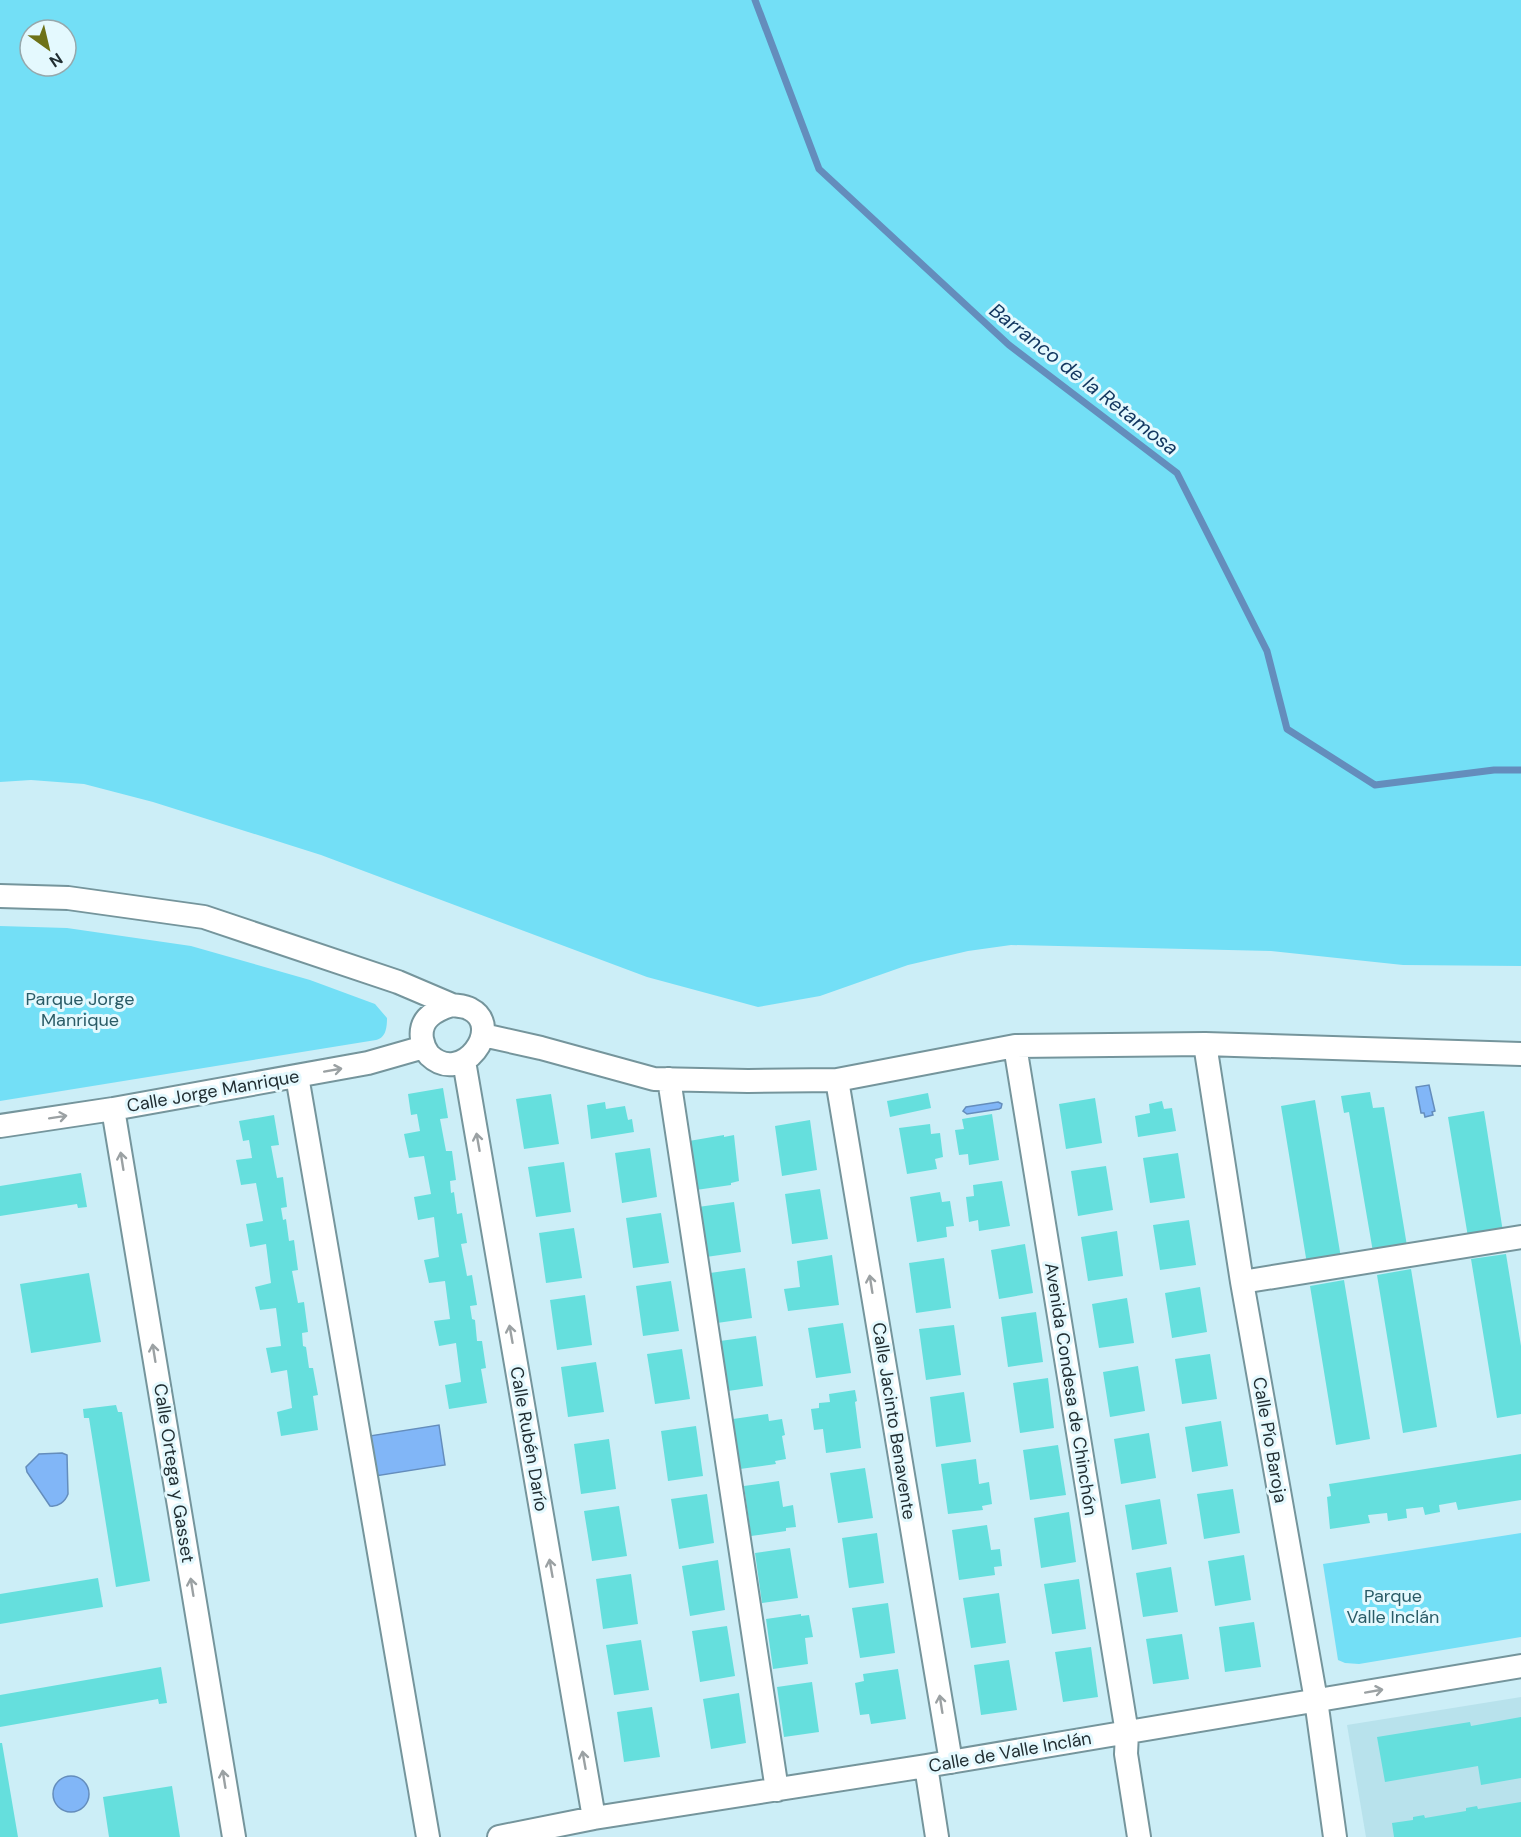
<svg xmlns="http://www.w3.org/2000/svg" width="1521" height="1837" font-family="'DM Sans',sans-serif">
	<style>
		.built { fill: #b8e2ec }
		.green { fill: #73dff6; fill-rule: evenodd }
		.water { fill: #81b6f7; stroke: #648dbc; stroke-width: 1.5 }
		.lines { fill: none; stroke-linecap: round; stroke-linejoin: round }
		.stream { stroke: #648dbc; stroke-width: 7 }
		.building { fill: #65dfdd }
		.minor-casing { stroke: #75959c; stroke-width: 26 }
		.minor { stroke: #fff; stroke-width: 22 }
		.oneway { stroke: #9ba1a3 }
		.labels { text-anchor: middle; stroke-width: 6; stroke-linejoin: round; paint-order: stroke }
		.park-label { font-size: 18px; fill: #2a5b66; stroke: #e4f9fe }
		.street-label { font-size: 18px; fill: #212e32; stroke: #e4f9fe }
		.water-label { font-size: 20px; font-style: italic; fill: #12365f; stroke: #e4f9fe }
	</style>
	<rect width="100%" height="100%" fill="#cceef7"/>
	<!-- built -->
	<path class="built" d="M1521,1697V1837H1366L1347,1725Z"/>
	<!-- green -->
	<path class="green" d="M0,0H1521V966L1403,965L1271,951L1011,945L968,951L908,965L820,996L758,1007L647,977L321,855L153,802L84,784L31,780L0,782ZM30,30H66V66H30Z
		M0,926L67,928L191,946L310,980L375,1004L387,1018C387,1027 386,1038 376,1040L0,1101Z
		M1521,1533V1637L1359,1664L1345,1663L1338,1660L1323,1564Z"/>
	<!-- water -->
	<path class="water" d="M1429,1085L1435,1111L1432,1112L1433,1115L1425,1117L1424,1113H1421L1416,1087Z
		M998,1102L1002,1104L1001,1108L999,1109L967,1114L963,1111L966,1107Z
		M439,1425L445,1465L369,1477L363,1437Z
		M62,1453L67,1455L68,1494C65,1502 58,1507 50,1506L27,1472L26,1467L39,1454Z
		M53 1794a18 18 0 1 1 36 0a18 18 0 1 1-36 0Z"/>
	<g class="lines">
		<!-- stream -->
		<path class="stream" d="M755,0L819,169L1009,345L1177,473L1267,651L1287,729L1375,785L1494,770H1521"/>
	</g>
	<!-- building -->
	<path class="building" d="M443,1088L448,1118L440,1119L446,1151H452L456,1180L450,1181L451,1193L454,1192L457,1214L462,1213L467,1243L461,1244L467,1276L472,1275L477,1305L470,1306L472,1319L475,1320L477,1341H482L486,1368L481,1369L487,1403L449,1409L445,1385L461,1382L456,1343L439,1346L434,1321L450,1319L445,1281L429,1283L424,1260L439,1257L434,1217L418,1220L414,1197L431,1194L424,1156L409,1158L404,1134L420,1131L417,1114L411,1115L408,1094Z
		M1370,1092L1373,1108L1384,1107L1407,1246L1373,1252L1349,1112L1344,1113L1341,1096Z
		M928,1093L931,1108L890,1117L887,1101Z
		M551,1094L559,1144L524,1149L516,1099Z
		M1095,1098L1102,1143L1066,1149L1059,1104Z
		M1315,1100L1341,1258L1307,1264L1281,1106Z
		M1162,1101L1164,1109L1172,1108L1176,1131L1138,1137L1135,1116L1150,1113L1149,1104Z
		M605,1102L606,1109L625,1106L628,1120L632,1119L634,1132L591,1139L587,1105Z
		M1484,1111L1503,1232L1468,1237L1448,1117Z
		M992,1114L999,1160L969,1165L968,1154L959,1155L955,1130L964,1129L962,1119Z
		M274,1115L279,1145L271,1146L277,1178L283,1177L287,1207L281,1208L283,1220L286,1219L289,1241L294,1240L298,1270L292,1271L298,1303L304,1302L308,1332L302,1333L303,1346L306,1347L309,1368H313L318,1395L313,1396L318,1430L281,1436L277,1412L292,1408L287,1370L271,1373L266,1348L281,1346L276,1308L260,1310L255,1287L271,1283L266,1244L250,1247L246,1224L263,1221L256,1183L241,1185L236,1160L252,1158L249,1140L243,1141L239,1121Z
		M810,1120L817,1170L782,1176L775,1126Z
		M930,1124L931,1134L940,1133L943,1157L935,1159L937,1169L907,1174L899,1128Z
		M724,1135V1137L734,1135L739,1181L731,1183V1185L696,1190L689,1141Z
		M650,1148L657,1197L622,1203L615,1153Z
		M1178,1153L1185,1198L1150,1203L1143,1158Z
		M564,1162L571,1212L536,1217L528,1167Z
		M1106,1166L1113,1210L1078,1216L1071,1171Z
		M81,1173L87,1207L78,1208L77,1204L0,1216V1186Z
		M1002,1181L1010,1226L979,1231L978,1220L969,1222L966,1197L974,1196L973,1185Z
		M820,1189L828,1239L792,1244L785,1194Z
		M940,1192L942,1202L950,1201L954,1226L946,1227L947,1237L917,1242L910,1197Z
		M734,1202L741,1252L706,1257L698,1207Z
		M661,1213L669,1263L633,1268L626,1218Z
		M1189,1220L1196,1265L1160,1270L1153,1225Z
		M574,1228L582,1278L546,1283L539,1233Z
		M1117,1231L1123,1276L1088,1281L1081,1237Z
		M1025,1244L1033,1293L999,1299L991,1250Z
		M1506,1254L1521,1346V1414L1497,1418L1471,1259Z
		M832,1255L839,1305L788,1311L784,1289L800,1287L797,1261Z
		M944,1258L951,1308L916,1313L909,1263Z
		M745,1268L752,1318L717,1323L710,1273Z
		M1411,1269L1437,1427L1403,1433L1377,1275Z
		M89,1273L101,1342L31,1353L20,1284Z
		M1344,1280L1370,1439L1336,1445L1310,1286Z
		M671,1281L679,1331L643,1336L636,1286Z
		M1200,1287L1207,1332L1172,1338L1165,1293Z
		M585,1295L592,1345L557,1350L550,1300Z
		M1127,1298L1134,1343L1099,1348L1092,1304Z
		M1036,1312L1043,1362L1008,1367L1001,1317Z
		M843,1323L851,1373L816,1378L808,1328Z
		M954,1325L961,1375L926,1380L919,1329Z
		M756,1336L763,1386L728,1391L720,1341Z
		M682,1349L690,1399L655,1404L647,1354Z
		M1210,1354L1217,1399L1182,1404L1175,1359Z
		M596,1362L604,1412L568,1417L561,1367Z
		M1138,1366L1145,1411L1110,1417L1103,1372Z
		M1048,1378L1054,1428L1020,1433L1013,1383Z
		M855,1390L857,1401L855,1402L861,1448L826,1453L823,1429L814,1430L811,1409L819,1408V1403L830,1402L829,1394Z
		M964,1392L971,1442L936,1447L930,1397Z
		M116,1405L118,1412H122L150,1581L116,1587L89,1418H84L83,1409Z
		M768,1414L769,1421L782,1419L785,1435L782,1436L786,1459L775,1461L776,1464L740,1469L733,1419Z
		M1221,1421L1228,1466L1192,1472L1185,1427Z
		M696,1426L703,1476L668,1481L661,1431Z
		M1149,1433L1156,1478L1121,1484L1114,1439Z
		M609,1439L616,1489L581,1494L574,1444Z
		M1058,1445L1066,1495L1030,1500L1023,1450Z
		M1521,1454V1500L1458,1510L1456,1502L1439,1505L1440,1512L1425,1515L1423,1507L1406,1509L1407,1518L1388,1521L1387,1513L1368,1515L1370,1523L1330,1529L1327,1497L1331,1496L1329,1484Z
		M976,1459L979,1484L989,1482L992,1504L982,1506L983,1510L948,1514L941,1464Z
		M865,1468L873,1518L838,1523L830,1473Z
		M779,1481L783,1507L793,1505L796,1527L786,1528V1531L751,1536L744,1486Z
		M1233,1489L1240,1533L1204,1539L1197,1494Z
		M707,1494L714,1543L679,1549L671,1499Z
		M1160,1499L1167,1544L1132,1550L1125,1505Z
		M619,1506L627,1556L592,1561L584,1511Z
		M1069,1512L1076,1562L1041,1568L1034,1518Z
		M987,1525L991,1550L1000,1549L1002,1566L994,1567L995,1575L959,1580L952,1530Z
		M877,1533L884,1583L849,1588L842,1538Z
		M790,1548L798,1598L762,1603L755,1553Z
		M1244,1555L1251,1600L1215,1606L1208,1561Z
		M718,1560L725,1610L690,1616L682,1566Z
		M1171,1567L1178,1612L1143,1617L1136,1573Z
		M631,1574L638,1624L603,1629L596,1579Z
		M98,1578L103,1607L0,1624V1594Z
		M1079,1579L1086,1629L1052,1634L1044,1584Z
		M999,1593L1006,1643L971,1648L963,1598Z
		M888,1603L895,1653L860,1658L852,1608Z
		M801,1614V1616L809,1615L813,1637L805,1638L808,1664L773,1669L766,1619Z
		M1254,1622L1261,1667L1225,1672L1219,1627Z
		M727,1626L735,1676L700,1682L692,1631Z
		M1182,1634L1189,1679L1153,1684L1146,1639Z
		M641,1640L649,1690L614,1695L606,1645Z
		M1091,1647L1098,1697L1063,1702L1055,1652Z
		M1009,1660L1017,1710L981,1715L974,1665Z
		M161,1667L167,1703L159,1704L158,1699L0,1727V1695Z
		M898,1669L906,1719L871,1724L869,1714L860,1715L855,1683L864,1681L863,1674Z
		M812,1682L819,1732L784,1737L777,1687Z
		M739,1693L746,1743L711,1749L703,1699Z
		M652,1707L660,1757L624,1762L617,1712Z
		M1521,1717V1778L1481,1785L1478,1766L1385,1782L1377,1737L1470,1722L1471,1726Z
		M0,1743H2L18,1837H0Z
		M172,1786L180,1837H109L103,1797Z
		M1521,1802V1837H1394L1392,1823L1413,1820V1817L1424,1815L1425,1818L1466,1811V1808L1477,1806L1478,1809Z"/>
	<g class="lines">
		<defs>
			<path id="minor" d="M0,896L68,898L204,917L398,982L452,1005
				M452,1005C458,1006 465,1006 470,1009C505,1027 462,1087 429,1055C425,1050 423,1045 422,1039C419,1019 435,1010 452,1005Z
				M483,1035L541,1048L654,1079L748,1081L837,1080L1015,1046L1205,1044L1521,1054
				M1205,1044L1242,1282L1316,1700L1335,1837
				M1015,1046L1127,1733L1126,1754L1139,1837
				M464,1061L594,1818
				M297,1076L428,1837
				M669,1079L777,1790
				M837,1080L951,1762
				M113,1109L234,1837
				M0,1126L113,1109L368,1063L424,1047
				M1242,1282L1521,1237
				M926,1766L937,1837
				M499,1837L594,1818L926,1766L1521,1666"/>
		</defs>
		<!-- minor casing -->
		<use href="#minor" class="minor-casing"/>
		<!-- minor -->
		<use href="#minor" class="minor"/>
	</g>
	<!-- one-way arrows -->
	<defs><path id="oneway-shaft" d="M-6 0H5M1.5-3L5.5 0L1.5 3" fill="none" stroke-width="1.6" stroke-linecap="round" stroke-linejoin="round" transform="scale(1.5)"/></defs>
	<g class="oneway">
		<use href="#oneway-shaft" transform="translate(333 1070) rotate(-10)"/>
		<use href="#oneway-shaft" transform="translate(58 1117) rotate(-9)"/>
		<use href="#oneway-shaft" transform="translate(478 1142) rotate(-100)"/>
		<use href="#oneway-shaft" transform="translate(122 1161) rotate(-99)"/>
		<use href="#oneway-shaft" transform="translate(871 1284) rotate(-99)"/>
		<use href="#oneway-shaft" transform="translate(511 1334) rotate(-100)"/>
		<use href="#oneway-shaft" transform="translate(154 1353) rotate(-99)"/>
		<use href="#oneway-shaft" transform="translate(551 1568) rotate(-100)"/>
		<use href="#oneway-shaft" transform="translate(192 1587) rotate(-99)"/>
		<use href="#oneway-shaft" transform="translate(1374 1691) rotate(-10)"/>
		<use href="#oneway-shaft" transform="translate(941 1704) rotate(-99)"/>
		<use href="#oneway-shaft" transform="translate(584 1760) rotate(-100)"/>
		<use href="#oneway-shaft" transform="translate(224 1779) rotate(-99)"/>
	</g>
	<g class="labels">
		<!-- park labels -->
		<g class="park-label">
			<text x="80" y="1005">Parque Jorge<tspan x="80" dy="21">Manrique</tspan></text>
			<text x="1393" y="1602">Parque<tspan x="1393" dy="21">Valle Inclán</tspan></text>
		</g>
		<!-- street labels -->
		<g class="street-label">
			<text transform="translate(213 1091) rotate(-10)" y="6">Calle Jorge Manrique</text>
			<text transform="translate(1071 1389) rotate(81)" y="6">Avenida Condesa de Chinchón</text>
			<text transform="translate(894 1421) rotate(81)" y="6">Calle Jacinto Benavente</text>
			<text transform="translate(529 1439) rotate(80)" y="6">Calle Rubén Darío</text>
			<text transform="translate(1270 1440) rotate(80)" y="6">Calle Pío Baroja</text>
			<text transform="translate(174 1473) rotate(81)" y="6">Calle Ortega y Gasset</text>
			<text transform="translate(1010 1752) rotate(-10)" y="6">Calle de Valle Inclán</text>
		</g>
		<!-- water labels -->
		<g class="water-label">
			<text transform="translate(1084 379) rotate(38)" y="7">Barranco de la Retamosa</text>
		</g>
	</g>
	<!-- north arrow -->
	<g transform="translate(48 48) rotate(146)"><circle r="28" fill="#e4f9fe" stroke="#96a8ac" stroke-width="1.5"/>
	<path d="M0-4.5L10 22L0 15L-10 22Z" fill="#6d7218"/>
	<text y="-9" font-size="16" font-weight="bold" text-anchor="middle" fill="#212e32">N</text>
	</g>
</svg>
